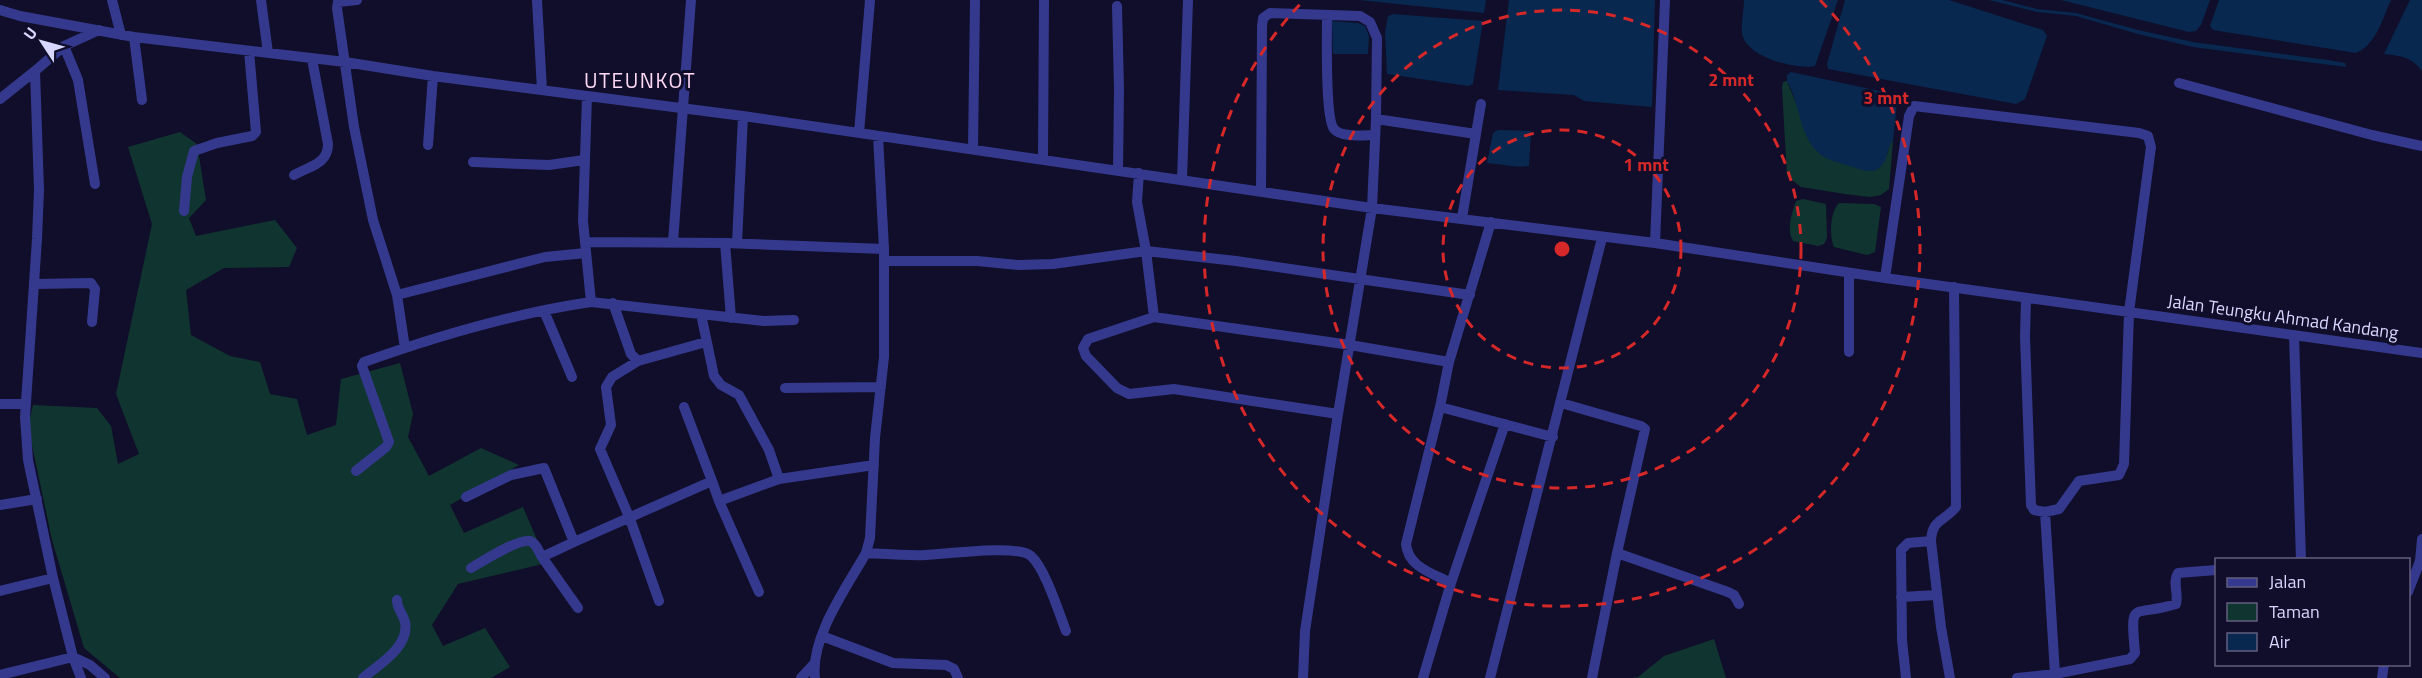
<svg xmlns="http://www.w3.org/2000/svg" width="2422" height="678" font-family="'Titillium Web',sans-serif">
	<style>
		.green { fill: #103530 }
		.water { fill: #082850 }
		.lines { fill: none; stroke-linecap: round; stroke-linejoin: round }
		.minor { stroke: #35398d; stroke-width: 10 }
		.ring { fill: none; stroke: #d62828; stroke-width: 3; stroke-dasharray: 10 8 }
		.labels { text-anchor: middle; stroke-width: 6; stroke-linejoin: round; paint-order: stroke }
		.street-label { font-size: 18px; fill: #d8d7ff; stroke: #100e2a }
		.quarter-label { font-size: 21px; letter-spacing: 1.5px; fill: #ffd9f5; stroke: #100e2a }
		.centre { fill: #d62828; stroke: #100e2a; stroke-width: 3 }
		.ring-label { font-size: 18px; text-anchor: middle; font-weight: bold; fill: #d62828; stroke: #100e2a; stroke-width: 6; stroke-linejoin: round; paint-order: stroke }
	</style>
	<rect width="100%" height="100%" fill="#100e2a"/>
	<!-- green -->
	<path class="green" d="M1787,81L1795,101L1887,155L1890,143L1893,141L1889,189L1881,195L1870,197L1845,194L1801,187L1787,176L1782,88L1783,82Z
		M180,132L197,144L206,200L189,218L196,236L275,220L297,248L289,267L224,268L186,290L191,335L230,356L260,362L270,394L297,399L307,435L336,425L341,379L400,363L413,414L408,437L429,476L481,448L519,465L450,505L464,533L523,507L547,563L458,584L432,625L443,646L485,628L510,667L491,678H120L84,648L52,540L28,426L33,405L97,408L111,426L118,464L139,454L116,394L152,224L128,147Z
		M1803,199L1826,204L1827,238L1824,244L1818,246L1793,241C1786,230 1792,213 1796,201Z
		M1839,203L1874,204L1881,207L1875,252L1867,255L1834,247C1829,236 1830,212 1839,203Z
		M1714,639L1726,678H1632L1638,677L1664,656Z"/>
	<!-- water -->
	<path class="water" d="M1359,0H1486L1484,13Z
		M1509,0H1655L1652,107L1584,101L1574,95L1498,90Z
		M1744,0H1838L1815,66C1796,70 1745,57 1742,33C1741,23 1744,10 1744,0Z
		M1845,0H1949L2043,30L2047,36L2025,99L2016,104L1828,69L1827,64Z
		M1989,0H2002L2037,9L2076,13L2138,30L2193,42L2328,60L2345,63L2346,67L2193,47L2138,34L2076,16L2037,12Z
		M2061,0H2210L2201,25L2196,31L2189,32Z
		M2219,0H2391C2382,19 2377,44 2356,53L2213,30L2210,26Z
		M2410,0H2422V71C2412,57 2401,56 2384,54Z
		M1393,14L1483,21L1473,84L1468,86L1387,74L1385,32L1388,16Z
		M1332,21L1358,23L1365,26L1369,36L1368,54H1333Z
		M1791,72L1889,93L1897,103L1893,141C1886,147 1889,161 1879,168C1871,174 1862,170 1853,167C1844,164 1834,162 1826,158C1799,144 1801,104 1787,81V75Z
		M1498,130L1531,131L1529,166C1512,168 1504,164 1487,163L1493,133Z"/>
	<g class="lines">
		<!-- minor -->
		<path class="minor" d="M112,0L121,35
			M261,0L268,53
			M357,0L338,2L337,8L354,127L373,220L397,295L405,348
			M537,0L542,90
			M1117,6L1119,89L1118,171
			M0,10L20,16L134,37L345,62L433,76L743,116L1372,208L1655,243L1885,278L2422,353
			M1327,15C1327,34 1325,118 1334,129C1341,138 1365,135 1375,135
			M134,37L142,100
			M64,46L78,80L95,184
			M2179,83L2372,135L2422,146
			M587,96L583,221L591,302L764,321L794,320
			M0,99L35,71
			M859,133L870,0
			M1476,134L1481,104
			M428,145L433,76
			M973,149L975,0
			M1043,158L1044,0
			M473,162L549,165L584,160
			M1139,173L1137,202L1146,251L1236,261L1470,295
			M294,175C310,166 328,164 328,144L312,59
			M1182,180L1188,0
			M1261,191L1262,26L1263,18L1270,13L1360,16L1370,22L1377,38L1376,119
			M184,211L187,177L194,151L217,143L252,136L256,132L249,51
			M1491,222L1449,362L1440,407L1553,437
			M585,242L725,243L884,249
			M673,242L691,0
			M725,243L731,318
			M737,243L743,116
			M1655,243L1665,0
			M884,261H977L1019,265L1053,264L1146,251L1154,317
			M1849,273V352
			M1885,278L1909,116L1914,106L2139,133L2148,136L2151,147L2129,312L2124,464L2119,475L2079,481L2059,509L2045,512L2034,510L2031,505L2025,337L2026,298
			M35,284L91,283L95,289L92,322
			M397,295L545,257L586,253
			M613,303L631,354L638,361L706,342
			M544,311L572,377
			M701,314L714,376L721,385L739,395L769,450L779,479
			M2294,335L2301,560
			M638,361L612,377L606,387L611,425L600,449L630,519L659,601
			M785,388L881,387
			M1561,403L1641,426L1645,429L1617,553L1592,678
			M0,404H24
			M684,407L712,481
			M1440,407L1406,544C1408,567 1432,573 1451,583
			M1338,414L1174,389L1129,394L1117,388L1086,356L1083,348L1088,339L1154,317L1350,345L1449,362
			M356,471L386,447L389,442L362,366L364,362C437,336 515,313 591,302
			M466,497L511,475L544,468L574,542L712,481L719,501L779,479L874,465
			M719,501L759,592
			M0,505L37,499
			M2045,512L2055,674
			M866,553C886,554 907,556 926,555C947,554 1017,544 1031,556C1045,568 1059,613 1066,631
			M1617,553L1728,592L1734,595L1739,604
			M542,557L578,608
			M471,568C483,561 517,539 530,541C536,543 539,552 542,557L574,542
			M0,591L53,578
			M2408,592L2420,561L2422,539
			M1901,597L1937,595
			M822,636L893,663L946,665L954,669L958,678
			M0,675L73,657L90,665L105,678
			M81,678L73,657L53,578L28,460L25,417L37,239L39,190L35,71L64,46L99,30
			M363,678C378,665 410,647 405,622C403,614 397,609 397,600
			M801,678L814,664
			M815,678C810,637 847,587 866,553L870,538L875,438L884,357V249L878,136
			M1303,678L1305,631L1338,414L1372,208L1376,119L1476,134L1462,218
			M1423,678L1451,583L1505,424
			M1490,678L1602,238
			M1906,678L1902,640L1901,550L1908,543L1931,541
			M1950,678L1941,627L1931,541C1932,519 1944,522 1956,507L1954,287
			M2017,678L2055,674L2130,659L2135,653C2130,597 2132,618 2176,604C2179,594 2172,582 2178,573L2216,570
			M2382,678L2384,664"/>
	</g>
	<!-- distance rings -->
	<g class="ring">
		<circle cx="1562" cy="249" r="119"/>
		<circle cx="1562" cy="249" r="239"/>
		<path d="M1820 0A358 358 0 1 1 1304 0"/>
	</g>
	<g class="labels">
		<!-- street labels -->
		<g class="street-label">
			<text transform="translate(2283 317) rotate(8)" y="6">Jalan Teungku Ahmad Kandang</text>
		</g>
		<!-- quarter labels -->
		<g class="quarter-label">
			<text x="640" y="88">UTEUNKOT</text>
		</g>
	</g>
	<circle cx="1562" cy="249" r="9" class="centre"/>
	<g class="ring-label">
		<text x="1731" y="86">2 mnt</text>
		<text x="1886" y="104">3 mnt</text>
		<text x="1646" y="171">1 mnt</text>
	</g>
	<!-- legend -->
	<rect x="2215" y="558" width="195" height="108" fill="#100e2a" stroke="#605e7f" stroke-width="1.5"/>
	<rect x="2227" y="578" width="30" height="9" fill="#35398d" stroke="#605e7f" stroke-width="1.5"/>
	<text x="2269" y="588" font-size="18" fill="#d8d7ff">Jalan</text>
	<rect x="2227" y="603" width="30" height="18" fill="#103530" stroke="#605e7f" stroke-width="1.5"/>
	<text x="2269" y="618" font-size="18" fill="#d8d7ff">Taman</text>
	<rect x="2227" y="633" width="30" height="18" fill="#082850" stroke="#605e7f" stroke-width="1.5"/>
	<text x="2269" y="648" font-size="18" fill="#d8d7ff">Air</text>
	<!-- north arrow -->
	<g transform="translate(42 42) rotate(306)" stroke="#100e2a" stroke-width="4.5" paint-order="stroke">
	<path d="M0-4.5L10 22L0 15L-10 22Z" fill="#d8d7ff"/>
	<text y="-9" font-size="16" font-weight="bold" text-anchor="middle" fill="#d8d7ff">U</text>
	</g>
</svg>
